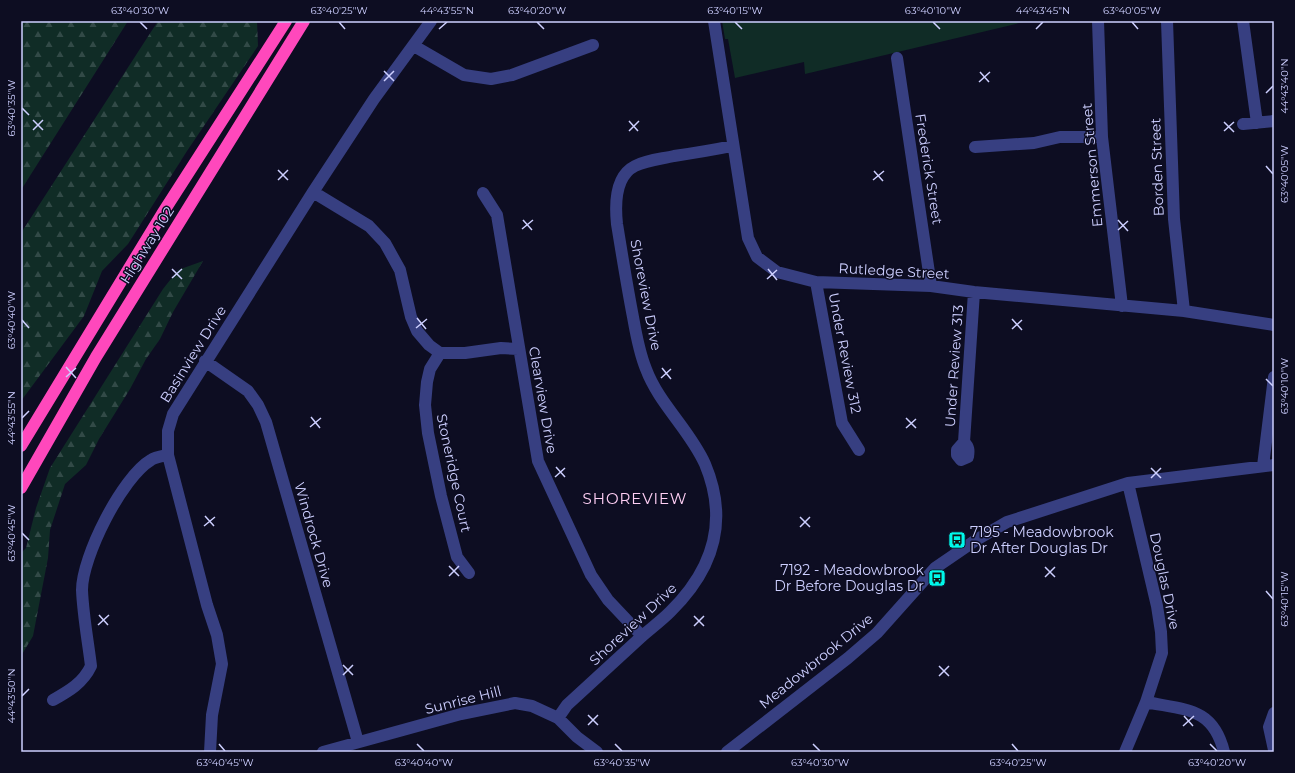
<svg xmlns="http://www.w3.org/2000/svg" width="1295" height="773" font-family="Montserrat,sans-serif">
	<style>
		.green { fill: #102c26 }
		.forest { fill: url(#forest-firs) }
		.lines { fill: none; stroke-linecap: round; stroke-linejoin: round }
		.minor { stroke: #373f81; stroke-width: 12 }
		.highway { stroke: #ff48bc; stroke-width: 12 }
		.ticks { fill: none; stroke: #cdcfff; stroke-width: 1.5 }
		.labels { text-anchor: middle; stroke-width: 3; stroke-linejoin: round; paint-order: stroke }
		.street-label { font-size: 14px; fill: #cdcfff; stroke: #0d0d22 }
		.poi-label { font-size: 14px; fill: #cdcfff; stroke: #0d0d22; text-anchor: start }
		.neighbourhood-label { font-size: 15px; letter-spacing: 1px; fill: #ffcff5; stroke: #0d0d22 }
		.neatline { fill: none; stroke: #cdcfff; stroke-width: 1.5 }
		.ticks-label { font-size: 10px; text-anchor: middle; fill: #cdcfff }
	</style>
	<defs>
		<pattern id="forest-firs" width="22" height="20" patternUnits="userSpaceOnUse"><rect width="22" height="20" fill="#102c26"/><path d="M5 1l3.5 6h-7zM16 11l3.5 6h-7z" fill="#324a47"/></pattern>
	</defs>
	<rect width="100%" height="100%" fill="#0d0d22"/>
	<!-- green -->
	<path class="green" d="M722,21H1028L805,74L804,62L735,78L728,39H725Z"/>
	<!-- forest -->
	<path class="forest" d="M21,21H128L21,190Z
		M158,21H257L258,46L187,151L128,244L102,271L84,316L21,401V233Z
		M203,261L173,312L160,339L146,359L130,389L99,439L86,465L65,484L50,530L48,558L33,636L21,656V553L26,548L36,508L50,468L163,289L178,270Z"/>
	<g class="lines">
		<!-- minor -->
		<path class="minor" d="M714,21L748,238L757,257L777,272L816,282L931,286L974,292L1184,311L1274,325
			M1098,21L1102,137L1122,306
			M1167,21L1174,219L1184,311
			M1243,21L1257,123
			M414,46L464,75L491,79L512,75L593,45
			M897,58L931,286
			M1243,124L1274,121
			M975,147L1034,143L1060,137H1102
			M313,192L369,226L385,243L400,270L411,317L417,331L429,345L440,353H465L501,348L518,349
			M483,193L497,215L538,461L591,575L608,600L642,636
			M816,282L842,423L859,450
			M440,353L430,369L427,382L425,405L428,433L441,496L457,557L469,573
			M205,361L248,391L258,405L266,422L358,742
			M964,442L957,450V455L961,460L968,457C969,450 969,447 964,442L974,292
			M1263,466L1274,377
			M53,700C69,691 83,683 91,666C88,641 83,615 82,590C82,557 122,477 151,460C155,457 163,456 168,455
			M1146,702C1185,710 1213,707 1224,752
			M1274,713L1269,727L1274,750
			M558,718L567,705C591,683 616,660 640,638C650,629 661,621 670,612C713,570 729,521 705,464C690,430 659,404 646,369C639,352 636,334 633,317C627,286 622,255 617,224C615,205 615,176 635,166C647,160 661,159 674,156C694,153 713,150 732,146
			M210,752L212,715L222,664L217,635L207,605L168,455V431L173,414L313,192L374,99L431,21
			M323,752L461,714L515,703L532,706L558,718L577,737L597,752
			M727,752L848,658L877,633L935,568L976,540L1007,522L1128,483L1274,465
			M1125,752L1146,702L1162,653L1161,632L1157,606L1128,483"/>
		<!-- highway -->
		<path class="highway" d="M21,446L162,214L286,21
			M21,488L96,357L304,21"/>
	</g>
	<!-- ticks -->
	<path class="ticks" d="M140,22L147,29M339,22L345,29M537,22L544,29M735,22L742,29M933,22L940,29M1132,22L1138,29M439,29L447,22M1036,29L1043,22M384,71L394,81M980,72L989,82M384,81L394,71M979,82L990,72M1266,93L1273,86M22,108L29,115M33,120L43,130M629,121L638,131M1224,122L1234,132M33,130L43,120M629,131L639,121M1224,131L1234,122M1266,166L1273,174M278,170L288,180M874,171L883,181M278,180L288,170M873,180L884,171M523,220L532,230M1118,220L1128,231M522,229L533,220M1118,230L1128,221M172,269L182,279M768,269L777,280M172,278L182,269M767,279L777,270M417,318L426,329M1012,319L1022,330M22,320L29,328M416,328L427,319M1012,329L1022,320M66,367L76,378M662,368L671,379M66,377L76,368M661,378L671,369M1266,379L1273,386M311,417L320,428M22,418L29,411M906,418L916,428M310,427L321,418M906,428L916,419M556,467L565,477M1151,468L1161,478M555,477L565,468M1151,478L1161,468M205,516L214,526M800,517L810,527M204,526L215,517M800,527L810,517M22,533L29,540M449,566L459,576M1045,567L1055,577M449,576L459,566M1045,577L1055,567M1266,591L1273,599M99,615L108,625M694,616L704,626M98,625L109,615M694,626L704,616M343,665L353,675M939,666L949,676M343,675L353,665M939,676L949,666M22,696L29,689M588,715L598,725M1184,716L1193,726M588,725L598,715M1183,726L1194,716M219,744L225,751M417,744L424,751M615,744L622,751M813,744L820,751M1012,744L1018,751M1210,744L1217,751"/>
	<!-- icons -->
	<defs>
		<symbol id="bus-square" viewBox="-11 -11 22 22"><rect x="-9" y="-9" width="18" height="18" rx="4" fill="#00f8eb" stroke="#0d0d22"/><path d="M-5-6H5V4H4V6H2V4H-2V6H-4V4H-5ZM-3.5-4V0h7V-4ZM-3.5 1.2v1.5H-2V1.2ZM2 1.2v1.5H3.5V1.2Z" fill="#111"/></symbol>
	</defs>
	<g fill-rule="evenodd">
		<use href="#bus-square" x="947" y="530" width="20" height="20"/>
		<use href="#bus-square" x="927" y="568" width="20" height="20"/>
	</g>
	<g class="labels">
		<!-- street labels -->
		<g class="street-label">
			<text transform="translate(1092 165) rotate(-95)" y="5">Emmerson Street</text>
			<text transform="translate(1157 167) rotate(-92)" y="5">Borden Street</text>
			<text transform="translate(929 169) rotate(81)" y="5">Frederick Street</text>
			<text transform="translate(147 245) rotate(-58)" y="5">Highway 102</text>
			<text transform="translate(894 271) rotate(3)" y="5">Rutledge Street</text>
			<text transform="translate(646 295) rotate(79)" y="5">Shoreview Drive</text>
			<text transform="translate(845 353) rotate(79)" y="5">Under Review 312</text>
			<text transform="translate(193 354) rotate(-58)" y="5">Basinview Drive</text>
			<text transform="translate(954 366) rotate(-86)" y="5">Under Review 313</text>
			<text transform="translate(543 400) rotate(80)" y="5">Clearview Drive</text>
			<text transform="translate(454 473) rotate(78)" y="5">Stoneridge Court</text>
			<text transform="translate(314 535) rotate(74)" y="5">Windrock Drive</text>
			<text transform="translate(1165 581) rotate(78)" y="5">Douglas Drive</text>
			<text transform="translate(633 624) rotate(-43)" y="5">Shoreview Drive</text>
			<text transform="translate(816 661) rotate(-39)" y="5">Meadowbrook Drive</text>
			<text transform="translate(463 700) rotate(-14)" y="5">Sunrise Hill</text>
		</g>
		<!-- poi labels -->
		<g class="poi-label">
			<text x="970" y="537">7195 - Meadowbrook<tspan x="970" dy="16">Dr After Douglas Dr</tspan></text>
			<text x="924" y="575" text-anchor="end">7192 - Meadowbrook<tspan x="924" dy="16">Dr Before Douglas Dr</tspan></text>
		</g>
		<!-- neighbourhood labels -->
		<g class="neighbourhood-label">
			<text x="635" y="504">SHOREVIEW</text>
		</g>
	</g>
	<!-- border -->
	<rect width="1295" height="773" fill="none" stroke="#0d0d22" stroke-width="44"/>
	<rect x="22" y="22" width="1251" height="729" class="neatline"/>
	<g class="ticks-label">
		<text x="140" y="14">63°40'30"W</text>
		<text x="339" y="14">63°40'25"W</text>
		<text x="447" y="14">44°43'55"N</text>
		<text x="537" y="14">63°40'20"W</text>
		<text x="735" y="14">63°40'15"W</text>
		<text x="933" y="14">63°40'10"W</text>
		<text x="1043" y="14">44°43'45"N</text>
		<text x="1132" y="14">63°40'05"W</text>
		<text transform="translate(1284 86) rotate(-90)" y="4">44°43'40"N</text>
		<text transform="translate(11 108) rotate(-90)" y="4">63°40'35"W</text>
		<text transform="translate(1284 174) rotate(-90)" y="4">63°40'05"W</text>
		<text transform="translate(11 320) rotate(-90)" y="4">63°40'40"W</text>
		<text transform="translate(1284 386) rotate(-90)" y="4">63°40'10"W</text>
		<text transform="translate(11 418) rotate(-90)" y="4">44°43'55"N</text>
		<text transform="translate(11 533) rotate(-90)" y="4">63°40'45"W</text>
		<text transform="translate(1284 599) rotate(-90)" y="4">63°40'15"W</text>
		<text transform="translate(11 696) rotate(-90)" y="4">44°43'50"N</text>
		<text x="225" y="766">63°40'45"W</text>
		<text x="424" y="766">63°40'40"W</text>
		<text x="622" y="766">63°40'35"W</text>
		<text x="820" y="766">63°40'30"W</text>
		<text x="1018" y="766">63°40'25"W</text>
		<text x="1217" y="766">63°40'20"W</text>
	</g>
</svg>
